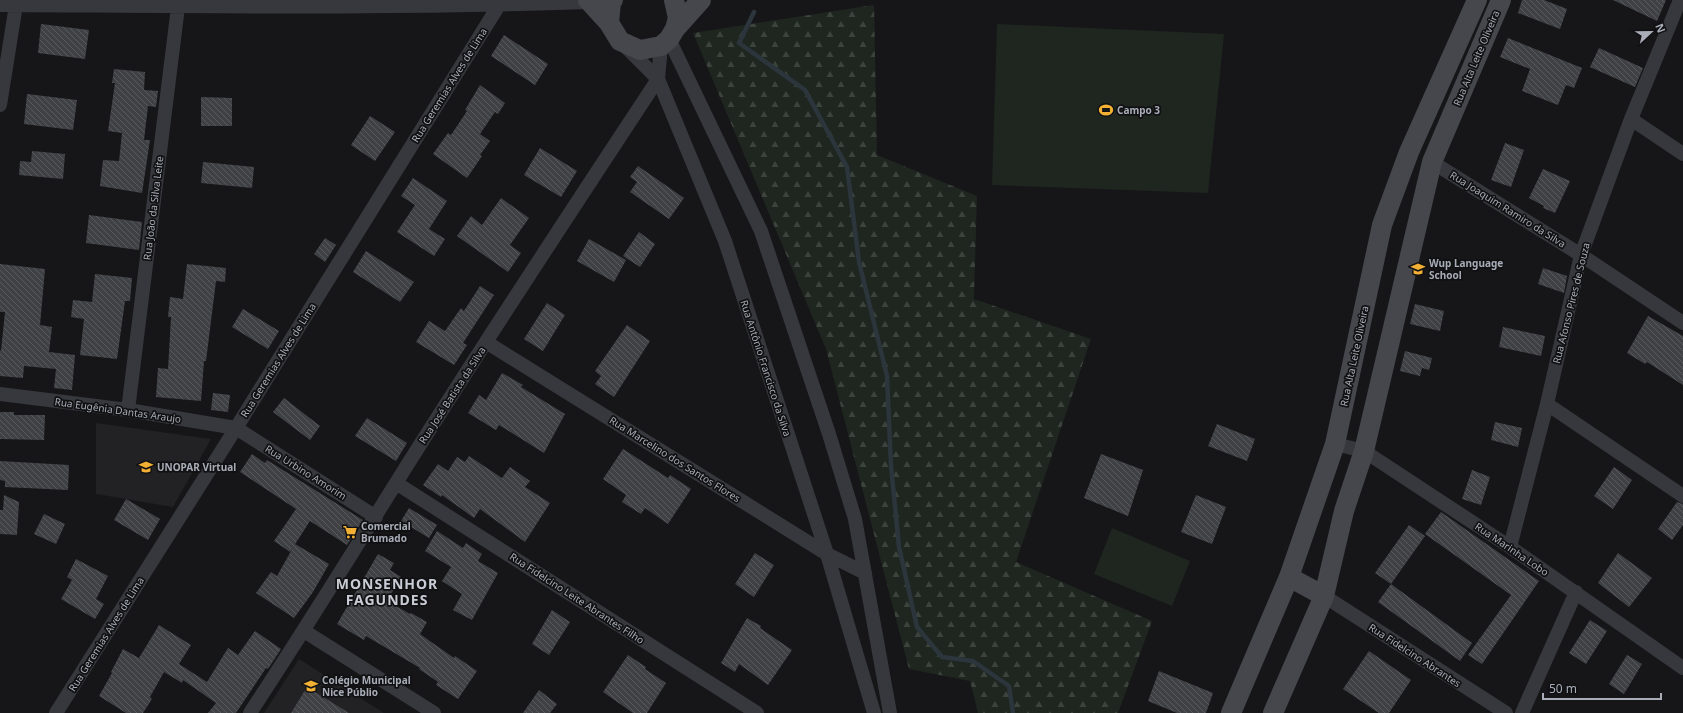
<svg xmlns="http://www.w3.org/2000/svg" width="1683" height="713" font-family="'Noto Sans',sans-serif">
	<style>
		.built { fill: #222225 }
		.forest { fill: url(#forest-firs) }
		.pitch { fill: #1e261f }
		.lines { fill: none; stroke-linecap: round; stroke-linejoin: round }
		.stream { stroke: #2c353c; stroke-width: 4.5 }
		.building { fill: url(#building-back-hatch) }
		.street { stroke: #37383d; stroke-width: 14 }
		.secondary { stroke: #45474d; stroke-width: 20 }
		.labels { text-anchor: middle; stroke-width: 3.5; stroke-linejoin: round; paint-order: stroke }
		.street-label { font-size: 10px; fill: #a8adb8; stroke: #111113 }
		.poi-label { font-size: 10px; font-weight: bold; fill: #a8adb8; stroke: #111113; text-anchor: start }
		.district-label { font-size: 14px; font-weight: bold; letter-spacing: 1px; fill: #c9ccd4; stroke: #111113 }
	</style>
	<defs>
		<pattern id="forest-firs" width="22" height="20" patternUnits="userSpaceOnUse"><rect width="22" height="20" fill="#1e261f"/><path d="M5 1l3.5 6h-7zM16 11l3.5 6h-7z" fill="#3c433d"/></pattern>
		<pattern id="building-back-hatch" width="6" height="6" patternUnits="userSpaceOnUse"><rect width="6" height="6" fill="#404145"/><path d="M-1 5l2 2M0 0l6 6M5-1l2 2" fill="none" stroke="#595a5e"/></pattern>
	</defs>
	<rect width="100%" height="100%" fill="#161618"/>
	<!-- built -->
	<path class="built" d="M96,423L211,439L173,507L96,494Z
		M299,659L384,713H264Z"/>
	<!-- forest -->
	<path class="forest" d="M874,5L877,155L977,196L974,299L1091,339L1016,562L1152,621L1118,713H978L970,681L909,669L826,349L693,33Z"/>
	<!-- pitch -->
	<path class="pitch" d="M997,24L1224,34L1208,193L992,185Z
		M1112,528L1190,561L1172,606L1094,574Z"/>
	<g class="lines">
		<!-- stream -->
		<path class="stream" d="M754,12L739,43L805,90L847,167L859,262L887,376L891,466L899,547L917,627L942,657L973,661L1009,686L1013,713"/>
	</g>
	<!-- building -->
	<path class="building" d="M1522,0H1544L1567,9L1560,29L1518,13Z
		M1613,0H1666L1657,21Z
		M41,24L89,30L85,59L38,53Z
		M504,35L548,64L535,85L491,56Z
		M1508,38L1582,68L1574,88L1566,85L1558,105L1522,91L1530,69L1500,57Z
		M1599,48L1643,68L1635,87L1590,67Z
		M114,69L145,72L144,90L158,91L156,107L148,106L144,140H150L142,193L100,186L103,160L119,161L122,133L108,131L115,83H112Z
		M480,85L505,103L498,114L495,112L480,134L490,141L480,155L482,156L467,178L433,154L448,133L451,135L467,111L465,110Z
		M27,94L77,100L73,130L24,124Z
		M201,97L232,98V126H201Z
		M370,116L395,132L375,161L351,145Z
		M1505,143L1524,150L1511,187L1491,180Z
		M540,148L577,171L561,197L524,175Z
		M32,151L65,154L63,179L19,175L20,161L31,162Z
		M203,162L254,167L252,188L201,183Z
		M638,166L684,198L669,219L630,192L637,182L630,177Z
		M1543,169L1570,181L1555,213L1543,208L1544,206L1529,198Z
		M413,178L447,201L429,229L445,239L434,256L397,232L415,205L401,196Z
		M501,198L529,218L510,245L521,253L508,272L457,236L471,216L482,225Z
		M89,215L142,222L139,250L86,243Z
		M639,232L655,244L640,267L623,256Z
		M325,238L336,245L325,262L314,254Z
		M589,239L626,260L614,282L577,261Z
		M366,251L414,282L400,302L353,272Z
		M0,264L45,269L40,325L52,327L49,352L75,355L72,390L54,388L56,369L24,366L23,378L0,376V350L1,351L5,312H0Z
		M187,264L226,268L225,282L216,281L206,361H204L201,401L156,397L158,368L168,369L171,317H168L170,297L183,299Z
		M1543,268L1567,276L1564,293L1538,284Z
		M95,274L132,278L130,301H125L117,359L80,355L84,319L71,317L73,300L92,302Z
		M480,286L494,295L463,343L467,345L454,365L416,342L429,321L445,331L461,308L464,311Z
		M547,303L565,315L543,351L524,339Z
		M1415,304L1444,311L1440,331L1410,324Z
		M243,309L279,331L268,349L232,327Z
		M1648,316L1683,336V385L1647,362L1645,364L1627,353Z
		M627,325L650,341L614,397L595,384L601,376L595,371Z
		M1503,327L1545,336L1541,356L1499,347Z
		M1405,351L1432,358L1429,370L1422,368L1420,376L1400,371Z
		M502,373L523,385L521,387L565,414L544,453L499,425L496,430L468,413L479,395L486,400Z
		M213,393L230,395L228,412L211,410Z
		M284,398L320,426L310,440L273,412Z
		M0,412H14V415H45L44,440L0,439Z
		M367,418L407,443L396,461L355,436Z
		M1495,422L1522,428L1518,447L1491,440Z
		M1217,424L1255,439L1247,461L1208,446Z
		M623,449L668,478L670,475L691,489L668,524L645,508L641,514L622,502L626,495L603,479Z
		M252,454L265,463L267,460L363,520L347,545L310,521L290,552L274,541L296,509L240,472Z
		M1101,454L1143,470L1128,516L1084,498Z
		M469,456L502,478L510,467L530,481L525,487L550,503L525,542L480,509L474,518L442,495L441,497L423,485L438,464L448,471L457,457L465,462Z
		M0,461L69,465L68,490L5,487V481L0,480Z
		M1614,467L1632,480L1613,509L1594,496Z
		M1472,470L1490,477L1481,505L1462,499Z
		M4,495L19,502L17,535L0,534V510H3Z
		M1196,495L1226,507L1212,544L1181,532Z
		M126,499L160,519L148,540L114,520Z
		M1677,502L1683,504V525L1672,540L1658,529Z
		M409,508L437,525L429,538L401,521Z
		M1441,512L1539,581L1482,664L1468,655L1511,595L1425,534Z
		M44,514L65,524L56,544L34,534Z
		M1409,525L1425,536L1391,584L1472,643L1460,661L1378,602L1391,584L1375,573Z
		M437,531L463,548L466,543L482,554L478,561L498,573L472,620L453,610L462,594L442,581L451,567L425,551Z
		M295,544L329,564L313,592L294,618L256,593L271,572L277,576Z
		M755,553L774,565L754,597L735,584Z
		M1618,553L1652,578L1629,607L1598,583Z
		M378,554L394,563L390,570L401,577L387,601L410,614L411,613L427,622L420,634L454,658L455,656L477,671L458,699L436,685L438,682L419,669L420,668L366,636L364,640L337,624Z
		M76,559L108,576L96,599L104,604L95,619L61,599L72,580L67,577Z
		M552,610L570,622L549,655L532,644Z
		M747,618L761,626L760,628L792,650L768,685L739,664L735,672L721,663Z
		M1590,620L1607,631L1586,664L1569,653Z
		M159,625L191,645L179,664L207,682L228,648L238,655L255,631L281,649L268,669L266,668L236,713H208L216,703L183,680L182,683L164,672L150,697L152,699L143,713H126L99,696L112,673L111,672L123,649L139,658Z
		M1369,651L1411,680L1389,713H1379L1343,689Z
		M628,655L646,667L645,669L666,683L647,713H633L603,692Z
		M1627,655L1642,664L1624,694L1609,684Z
		M1159,671L1213,693L1206,713H1177L1148,701Z
		M307,687L349,713H291Z
		M539,690L557,704L550,713H523Z"/>
	<g class="lines">
		<!-- street -->
		<path class="street" d="M0,5C196,6 393,9 589,2
			M669,39L761,231L829,434L855,519L890,713
			M625,46L658,79L725,241L827,554L874,713
			M0,105L16,5
			M1631,119L1683,154
			M1432,162L1581,255L1683,323
			M486,342L827,554L865,573
			M0,394L128,410L236,428L376,517
			M1547,404L1683,496
			M128,410L178,7
			M1335,444L1364,451L1510,547L1683,668
			M396,483L757,713
			M1510,547L1547,404L1581,255L1631,119L1680,0
			M1324,596L1506,713
			M304,631L434,713
			M56,713L236,428L499,5
			M250,713C300,637 348,560 396,483C481,347 570,213 658,79L661,46
			M1522,713L1576,592"/>
		<!-- secondary -->
		<path class="secondary" d="M588,0L609,23
			M613,0L611,2L609,23L620,41L640,50L661,46L669,39L675,29L678,18L674,0
			M675,29L701,0
			M1289,577L1324,596
			M1231,713L1289,577L1335,444L1382,225L1409,152L1477,0
			M1273,713L1324,596L1344,511L1364,451L1432,162L1501,0"/>
	</g>
	<!-- icons -->
	<defs>
		<symbol id="stadium-bare" viewBox="-9 -9 18 18"><path d="M0-5a6.5 5 0 1 0 0 10a6.5 5 0 1 0 0-10ZM-3.5-1.8h7v3.6h-7Z" fill="#f2b134" stroke="#111113" stroke-width="2.5" paint-order="stroke"/></symbol>
		<symbol id="school-bare" viewBox="-9 -9 18 18"><path d="M0-5L7-2L0 1L-7-2ZM-4 1L0 2.5L4 1V4Q0 6-4 4Z" fill="#f2b134" stroke="#111113" stroke-width="2.5" paint-order="stroke"/></symbol>
		<symbol id="university-bare" viewBox="-9 -9 18 18"><path d="M0-5L7-2L0 1L-7-2ZM-4 1L0 2.5L4 1V4Q0 6-4 4Z" fill="#f2b134" stroke="#111113" stroke-width="2.5" paint-order="stroke"/></symbol>
		<symbol id="supermarket-bare" viewBox="-9 -9 18 18"><path d="M-6-5.5h2.5l.6 2H6L4.5 2H-2.5L-4.4-4H-6ZM-1.5 3.2a1.3 1.3 0 1 0 .1 0ZM3 3.2a1.3 1.3 0 1 0 .1 0Z" fill="#f2b134" stroke="#111113" stroke-width="2.5" paint-order="stroke"/></symbol>
	</defs>
	<g fill-rule="evenodd">
		<use href="#stadium-bare" x="1096" y="100" width="20" height="20"/>
		<use href="#school-bare" x="1408" y="259" width="20" height="20"/>
		<use href="#university-bare" x="136" y="457" width="20" height="20"/>
		<use href="#supermarket-bare" x="340" y="522" width="20" height="20"/>
		<use href="#school-bare" x="301" y="676" width="20" height="20"/>
	</g>
	<g class="labels">
		<!-- street labels -->
		<g class="street-label">
			<text transform="translate(1476 58) rotate(-67)" y="4">Rua Alta Leite Oliveira</text>
			<text transform="translate(449 85) rotate(-58)" y="4">Rua Geremias Alves de Lima</text>
			<text transform="translate(153 208) rotate(-83)" y="4">Rua João da Silva Leite</text>
			<text transform="translate(1508 209) rotate(32)" y="4">Rua Joaquim Ramiro da Silva</text>
			<text transform="translate(1571 303) rotate(-76)" y="4">Rua Afonso Pires de Souza</text>
			<text transform="translate(1354 356) rotate(-78)" y="4">Rua Alta Leite Oliveira</text>
			<text transform="translate(278 360) rotate(-58)" y="4">Rua Geremias Alves de Lima</text>
			<text transform="translate(766 368) rotate(72)" y="4">Rua Antônio Francisco da Silva</text>
			<text transform="translate(452 395) rotate(-57)" y="4">Rua José Batista da Silva</text>
			<text transform="translate(118 410) rotate(8)" y="4">Rua Eugênia Dantas Araujo</text>
			<text transform="translate(675 459) rotate(32)" y="4">Rua Marcelino dos Santos Flores</text>
			<text transform="translate(306 472) rotate(32)" y="4">Rua Urbino Amorim</text>
			<text transform="translate(1512 549) rotate(34)" y="4">Rua Marinha Lobo</text>
			<text transform="translate(577 598) rotate(33)" y="4">Rua Fidelcino Leite Abrantes Filho</text>
			<text transform="translate(106 634) rotate(-58)" y="4">Rua Geremias Alves de Lima</text>
			<text transform="translate(1415 655) rotate(33)" y="4">Rua Fidelcino Abrantes</text>
		</g>
		<!-- poi labels -->
		<g class="poi-label">
			<text x="1117" y="114">Campo 3</text>
			<text x="1429" y="267">Wup Language<tspan x="1429" dy="12">School</tspan></text>
			<text x="157" y="471">UNOPAR Virtual</text>
			<text x="361" y="530">Comercial<tspan x="361" dy="12">Brumado</tspan></text>
			<text x="322" y="684">Colégio Municipal<tspan x="322" dy="12">Nice Públio</tspan></text>
		</g>
		<!-- district labels -->
		<g class="district-label">
			<text x="387" y="589">MONSENHOR<tspan x="387" dy="16">FAGUNDES</tspan></text>
		</g>
	</g>
	<!-- north arrow -->
	<g transform="translate(1651 32) rotate(68)" stroke="#111113" stroke-width="3" paint-order="stroke">
	<path d="M0-3L7 15L0 10L-7 15Z" fill="#a8adb8"/>
	<text y="-6" font-size="11" font-weight="bold" text-anchor="middle" fill="#a8adb8">N</text>
	</g>
	<!-- scale -->
	<path d="M1543 693v6h118v-6" fill="none" stroke="#a8adb8" stroke-width="2"/>
	<text x="1549" y="693" font-size="12" fill="#a8adb8" stroke="#111113" stroke-width="3" paint-order="stroke">50 m</text>
</svg>
